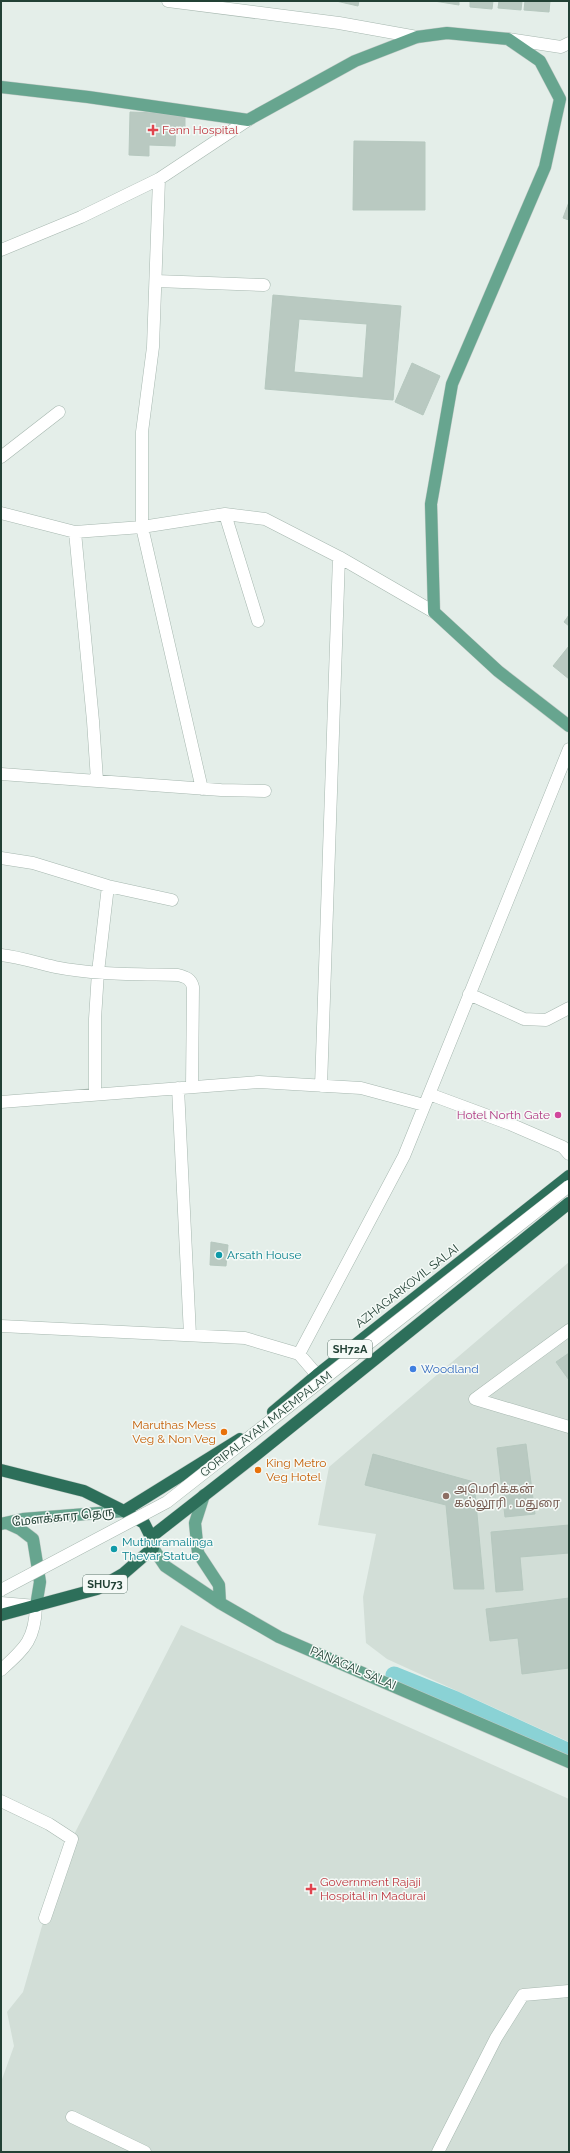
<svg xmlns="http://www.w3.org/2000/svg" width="570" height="2153" font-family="Raleway,'Noto Sans Tamil',sans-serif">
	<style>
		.built { fill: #d2ded7 }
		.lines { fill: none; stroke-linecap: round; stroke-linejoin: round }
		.canal { stroke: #8ad2d5; stroke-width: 17 }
		.building { fill: #b9c9c1; stroke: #b6c8bf; fill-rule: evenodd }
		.minor-casing { stroke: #a6b7af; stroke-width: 13 }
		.major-casing { stroke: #c1cac6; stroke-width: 13 }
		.highway-casing { stroke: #c1cac6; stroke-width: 13 }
		.minor { stroke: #fff; stroke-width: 12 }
		.major { stroke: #67a58f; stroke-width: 12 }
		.highway { stroke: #2d6f5a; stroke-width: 12 }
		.minor-bridge-casing { stroke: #a6b7af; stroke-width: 13; stroke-linecap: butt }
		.minor-bridge { stroke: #fff; stroke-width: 12 }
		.health-dot { fill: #e0444e; stroke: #f5faf7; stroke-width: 1.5 }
		.hotel-dot { fill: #d1479c; stroke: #f5faf7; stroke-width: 1.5 }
		.culture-dot { fill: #0f9aa8; stroke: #f5faf7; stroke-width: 1.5 }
		.shop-dot { fill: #3f7fe0; stroke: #f5faf7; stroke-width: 1.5 }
		.food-dot { fill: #e8710a; stroke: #f5faf7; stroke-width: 1.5 }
		.education-dot { fill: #8d6e63; stroke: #f5faf7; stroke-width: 1.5 }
		.labels { text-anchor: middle; stroke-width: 3; stroke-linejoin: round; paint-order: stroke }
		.shield { fill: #f5faf7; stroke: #61786f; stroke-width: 1 }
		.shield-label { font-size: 11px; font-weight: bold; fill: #224135 }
		.health-label { font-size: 12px; fill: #be3a42; stroke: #f5faf7; text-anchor: start }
		.hotel-label { font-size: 12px; fill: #b23c85; stroke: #f5faf7; text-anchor: end }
		.culture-label { font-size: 12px; fill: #0d838f; stroke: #f5faf7; text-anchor: start }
		.street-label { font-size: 12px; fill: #224135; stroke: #f5faf7 }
		.shop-label { font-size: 12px; fill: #366cbe; stroke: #f5faf7; text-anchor: start }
		.food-label { font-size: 12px; fill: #c56008; stroke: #f5faf7; text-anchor: end }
		.education-label { font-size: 12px; fill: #785e54; stroke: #f5faf7; text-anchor: start }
	</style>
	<rect width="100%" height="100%" fill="#e4eee9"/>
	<!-- built -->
	<path class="built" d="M569,1262V1742L387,1659L366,1643L363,1597L376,1534L318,1525L329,1467Z
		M181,1625L569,1799V2152H1V2082L14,2046L7,2012L23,1992L61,1860Z"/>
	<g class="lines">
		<!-- canal -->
		<path class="canal" d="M394,1675L456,1700L569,1752"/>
	</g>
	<!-- building -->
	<path class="building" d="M336,1H359L358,6Z
		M434,1H459V5Z
		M470,1H493L492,9L470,7Z
		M499,1H522L521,10L498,8Z
		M525,1H550L549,12L524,10Z
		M130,112L185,114V129H176L175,146L149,145V156L129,155Z
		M354,141L425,142V210H353Z
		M569,202V220L563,218Z
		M273,295L401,306L393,400L265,389ZM299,319L367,324L363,378L294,372Z
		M412,363L440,376L423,415L395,402Z
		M569,615V626L564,622Z
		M569,646V679L553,666Z
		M211,1242L228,1245L226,1266L210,1265Z
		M569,1353V1380L556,1362Z
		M526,1444L535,1514L505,1517L497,1448Z
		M373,1454L474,1482L484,1589H454L446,1505L365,1485Z
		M569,1525V1553L520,1557L523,1590L496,1592L491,1532Z
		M569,1598V1668L522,1674L518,1638L490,1641L486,1609Z"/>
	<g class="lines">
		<defs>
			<path id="minor" d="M168,1L339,23L417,37
				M508,39L561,47L569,43
				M159,179L153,347L142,432V527L202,789
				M1,250L81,217L159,179L248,120
				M156,281L264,285
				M1,457L59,412
				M1,513L75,532L142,527L225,514L265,519L339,557L434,612
				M225,514L258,621
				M75,532L93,721L97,780
				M1,774L221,790L265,791
				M1,858L33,863L108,886L172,900
				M1,955C20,957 37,963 55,967C95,975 137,974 178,975C186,977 191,979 193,987L192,1087
				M469,994L524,1019L546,1020L569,1008
				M321,1086L339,557
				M178,1088L190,1335
				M429,1094L510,1124L563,1147L569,1154
				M95,1095V1019L98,972L108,886
				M1,1102L259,1082L361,1088L424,1105
				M1,1326L245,1338L299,1354L317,1375
				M569,1330L475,1399L569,1427
				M299,1354L404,1156L569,749
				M1,1603L36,1606C35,1640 25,1648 1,1670
				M1,1801L49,1824L72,1839L45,1918
				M72,2117L145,2152
				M438,2152L496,2038L523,1995L569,1991"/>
			<path id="major" d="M1,87L88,97L248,120L355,61L417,37L447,33L508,39L540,61L560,99L545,167L452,384L431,504L434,612L498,671L569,726
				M204,1495L195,1523L198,1553L219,1585L220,1603
				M7,1523L20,1529L33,1539L40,1582L36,1606
				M1,1524L23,1519L124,1511
				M153,1548L165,1566L220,1603L279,1637L569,1762"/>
			<path id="highway" d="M273,1412L317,1375L569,1176
				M1,1470L84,1491L124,1511L144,1523L151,1537L153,1548L123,1574L97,1589L1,1615
				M124,1511L240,1439
				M151,1537L256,1455L569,1203"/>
		</defs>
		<!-- minor casing -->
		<use href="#minor" class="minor-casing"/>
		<!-- major casing -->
		<use href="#major" class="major-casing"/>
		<!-- highway casing -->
		<use href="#highway" class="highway-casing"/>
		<!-- minor -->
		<use href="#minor" class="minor"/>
		<!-- major -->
		<use href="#major" class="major"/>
		<!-- highway -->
		<use href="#highway" class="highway"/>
		<defs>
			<path id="minor-bridge" d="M1,1590L167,1502L569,1186"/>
		</defs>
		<!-- minor-bridge casing -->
		<use href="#minor-bridge" class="minor-bridge-casing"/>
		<!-- minor-bridge -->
		<use href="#minor-bridge" class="minor-bridge"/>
	</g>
	<!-- markers -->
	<g class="health-dot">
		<path d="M151 124h4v4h4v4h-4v4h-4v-4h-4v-4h4z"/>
		<path d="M309 1883h4v4h4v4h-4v4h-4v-4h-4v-4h4z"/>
	</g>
	<circle class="hotel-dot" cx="558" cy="1115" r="4"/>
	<g class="culture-dot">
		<circle cx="219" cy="1255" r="4"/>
		<circle cx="114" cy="1549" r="4"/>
	</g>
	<circle class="shop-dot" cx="413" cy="1369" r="4"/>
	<g class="food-dot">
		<circle cx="224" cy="1432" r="4"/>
		<circle cx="258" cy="1470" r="4"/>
	</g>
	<circle class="education-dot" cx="446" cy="1496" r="4"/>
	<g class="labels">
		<!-- shield labels -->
		<g class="shield">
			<rect x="328" y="1340" width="44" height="18" rx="3"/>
			<rect x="83" y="1575" width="44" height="18" rx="3"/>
		</g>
		<g class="shield-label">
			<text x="350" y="1353">SH72A</text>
			<text x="105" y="1588">SHU73</text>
		</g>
		<!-- health labels -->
		<g class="health-label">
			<text x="162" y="134">Fenn Hospital</text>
			<text x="320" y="1886">Government Rajaji<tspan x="320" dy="14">Hospital in Madurai</tspan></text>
		</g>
		<!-- hotel labels -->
		<g class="hotel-label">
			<text x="550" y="1119">Hotel North Gate</text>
		</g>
		<!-- culture labels -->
		<g class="culture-label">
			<text x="227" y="1259">Arsath House</text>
			<text x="122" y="1546">Muthuramalinga<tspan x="122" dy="14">Thevar Statue</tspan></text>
		</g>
		<!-- street labels -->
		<g class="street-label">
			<text transform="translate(407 1286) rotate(-38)" y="4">AZHAGARKOVIL SALAI</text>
			<text transform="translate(266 1424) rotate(-38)" y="4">GORIPALAYAM MAEMPALAM</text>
			<text transform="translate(63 1517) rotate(-6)" y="4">மேளக்கார தெரு</text>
			<text transform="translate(353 1668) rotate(23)" y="4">PANAGAL SALAI</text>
		</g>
		<!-- shop labels -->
		<g class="shop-label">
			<text x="421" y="1373">Woodland</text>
		</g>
		<!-- food labels -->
		<g class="food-label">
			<text x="216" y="1429">Maruthas Mess<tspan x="216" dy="14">Veg &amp; Non Veg</tspan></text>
			<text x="266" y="1467" text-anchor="start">King Metro<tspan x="266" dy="14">Veg Hotel</tspan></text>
		</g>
		<!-- education labels -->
		<g class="education-label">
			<text x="454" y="1493">அமெரிக்கன்<tspan x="454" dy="14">கல்லூரி , மதுரை</tspan></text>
		</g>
	</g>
	<!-- border -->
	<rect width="570" height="2153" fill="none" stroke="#224135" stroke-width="4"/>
</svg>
